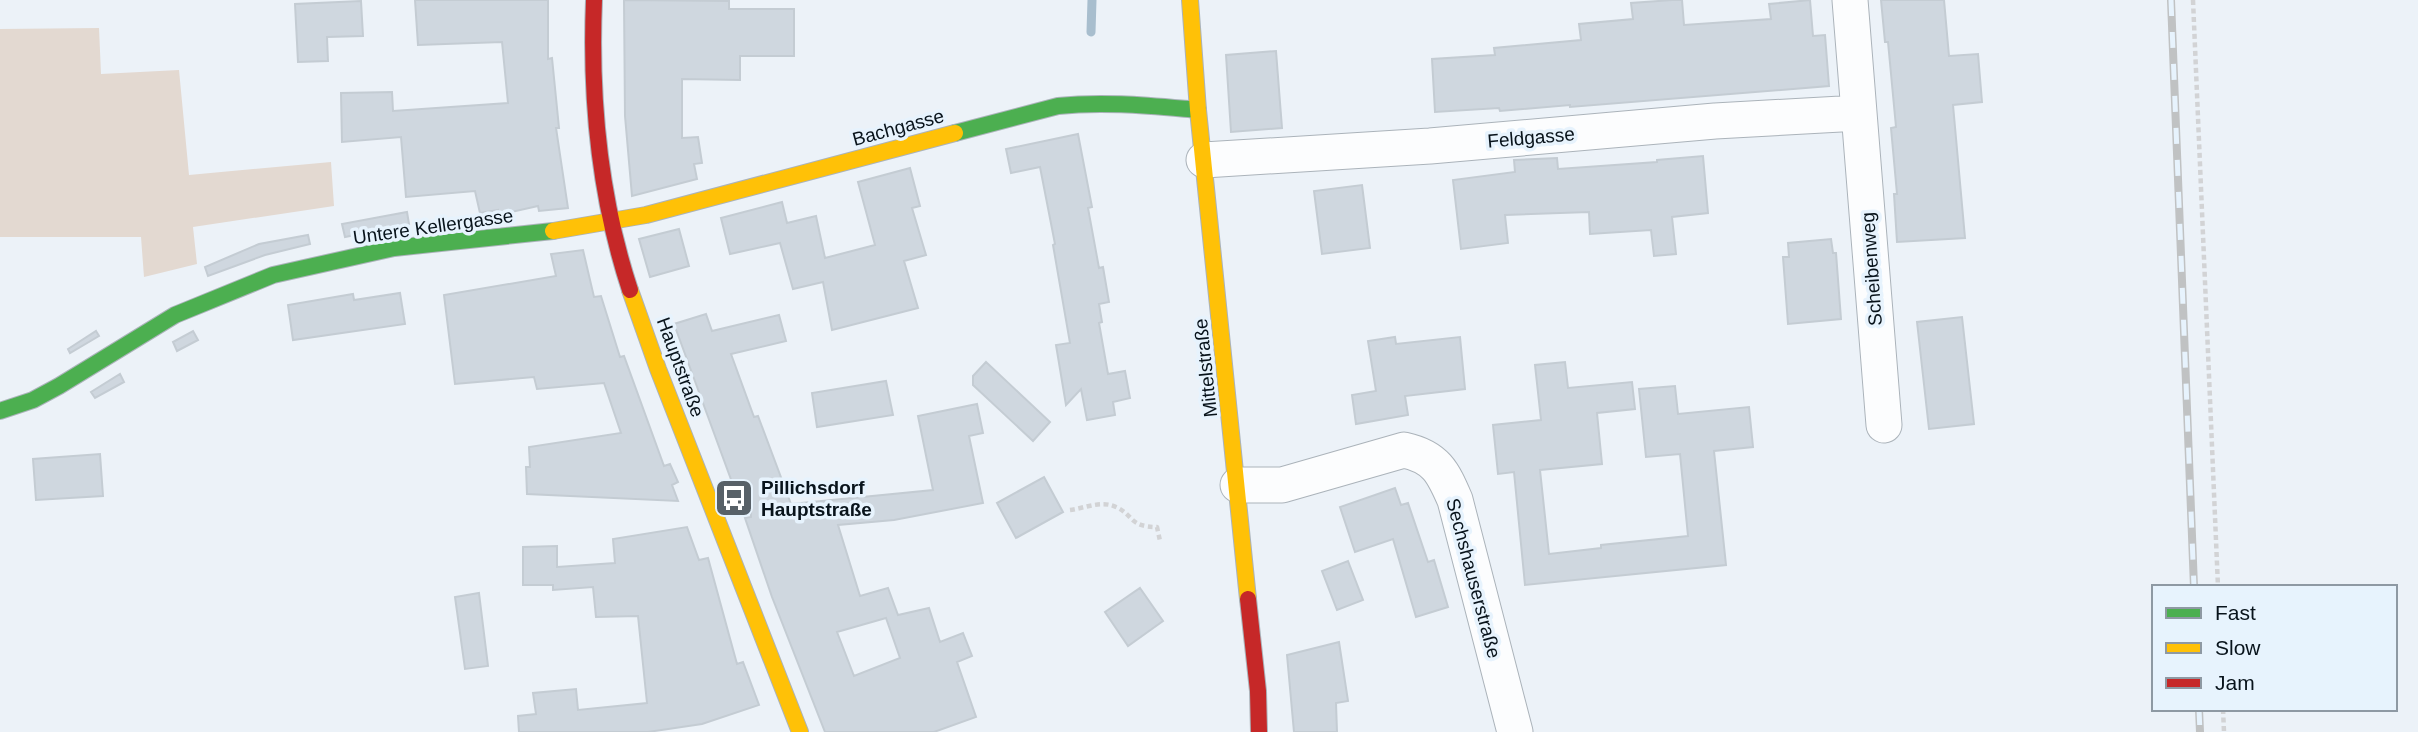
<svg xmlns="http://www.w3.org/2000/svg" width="2418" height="732" font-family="Helvetica,sans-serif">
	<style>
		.green { fill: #e3d9d1 }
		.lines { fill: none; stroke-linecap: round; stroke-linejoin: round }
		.stream { stroke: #a8bece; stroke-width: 9 }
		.building { fill: #cfd7df; stroke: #c4ccd3; stroke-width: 2; fill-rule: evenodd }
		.street-casing { stroke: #abb3ba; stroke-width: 37 }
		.fast-casing { stroke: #abb3ba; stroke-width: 18 }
		.slow-casing { stroke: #abb3ba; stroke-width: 18 }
		.jam-casing { stroke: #abb3ba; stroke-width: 18 }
		.path { stroke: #d2d3d5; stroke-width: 4.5; stroke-dasharray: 5 3.5; stroke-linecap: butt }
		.street { stroke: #fcfdfe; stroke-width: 35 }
		.fast { stroke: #4caf50; stroke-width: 16 }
		.slow { stroke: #ffc107; stroke-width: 16 }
		.jam { stroke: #c62828; stroke-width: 16 }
		.rail-casing { stroke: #c0c2c3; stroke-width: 8 }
		.rail { stroke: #e7f3fd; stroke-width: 5; stroke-dasharray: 16; stroke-linecap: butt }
		.labels { text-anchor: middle; stroke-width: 7; stroke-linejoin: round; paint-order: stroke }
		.street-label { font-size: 19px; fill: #08131b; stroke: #e7f3fd }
		.poi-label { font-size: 19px; font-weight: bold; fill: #08131b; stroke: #e7f3fd; text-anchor: start }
	</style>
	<rect width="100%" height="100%" fill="#ecf2f8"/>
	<!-- green -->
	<path class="green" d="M99,28L101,74L179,70L189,175L331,162L334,206L193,227L197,264L144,277L141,237H0V29Z"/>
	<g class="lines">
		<!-- stream -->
		<path class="stream" d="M1091,32L1092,0"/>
	</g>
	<!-- building -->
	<path class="building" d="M415,0H548V59L552,58L559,128H556L568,208L539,211L538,206L498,215V210L480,213L475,191L406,197L401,137L342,142L341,93L392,92L393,111L508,103L502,42L418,45Z
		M624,0L729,1V9H794V56H740V80L682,79V138L698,137L702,163L694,164L697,179L632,196L625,116Z
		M1672,0H1682L1684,25L1771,19L1769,4L1810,0L1813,36L1825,35L1829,86L1570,107V105L1500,111L1499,108L1435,112L1432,59L1495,55L1494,48L1581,40L1579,24L1633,19L1631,3Z
		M1881,0H1944L1949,56L1978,54L1982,102L1953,105L1965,238L1897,242L1894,194H1897L1891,128L1896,127L1888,42H1885Z
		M361,1L363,36L327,37L328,61L298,62L295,4Z
		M1276,51L1282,128L1231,132L1226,55Z
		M1078,134L1092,207L1088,208L1099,268L1103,267L1109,302L1099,304L1102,322L1099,323L1108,374L1125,371L1130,398L1113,402L1115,415L1087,420L1081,389L1066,405L1056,345L1070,343L1053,245L1055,244L1040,167L1011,173L1006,149Z
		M1703,156L1708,213L1672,217L1676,254L1654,256L1651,230L1590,234L1589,212L1505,215L1508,243L1461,249L1453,180L1515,172L1514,160L1557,158L1558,169L1657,162V160Z
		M910,168L920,206L912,208L926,255L904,261L918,308L832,330L823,282L793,289L780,243L730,254L721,218L782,202L787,223L816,216L825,258L875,245L858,182Z
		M1362,185L1370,248L1322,254L1314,191Z
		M407,212L409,224L345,237L342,224Z
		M679,229L689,266L650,277L639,239Z
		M308,235L310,244L265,255L208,276L205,267L259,244Z
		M1831,239L1833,253H1836L1841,319L1788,324L1783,257H1789L1788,243Z
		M583,250L594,297L601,296L620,357L624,356L664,466L670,464L678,482L672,485L678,501L527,494L526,467H530L529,447L621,433L604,383L537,389L534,377L455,384L444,295L556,276L551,254Z
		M400,293L405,324L293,340L288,305L353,294L354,300Z
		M706,314L712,331L779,315L786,341L731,354L754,417L758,416L791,504L933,490L918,416L977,404L983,433L969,436L983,503L894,520L838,525L860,596L888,588L898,615L929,608L940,642L963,633L972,656L957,662L976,717L934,732H825L772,597L745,518L751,517L750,504H740L674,324ZM886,618L900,658L854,676L837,632Z
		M1962,317L1974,424L1929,429L1917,322Z
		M96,331L99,336L70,353L68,349Z
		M193,331L198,340L177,351L173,342Z
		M1395,337L1396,344L1460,337L1465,389L1405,396L1408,415L1356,424L1352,395L1376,391L1368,341Z
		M986,362L1050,422L1033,441L973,385V376Z
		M1565,362L1568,388L1632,382L1635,409L1597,413L1602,464L1540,470L1549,554L1601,548V545L1688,536L1680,454L1646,457L1639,389L1675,386L1678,414L1749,407L1753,447L1714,451L1726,565L1525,585L1514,472L1498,474L1493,425L1541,420L1535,365Z
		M120,374L124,382L95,398L91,392Z
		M886,381L893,415L817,427L812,393Z
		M100,454L103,496L36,500L33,459Z
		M1044,477L1063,512L1016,538L997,503Z
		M1395,488L1401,505L1408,503L1428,562L1434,560L1448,607L1416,617L1393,539L1355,552L1340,507Z
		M687,527L699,560L708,558L737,664L743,662L759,705L702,724L648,732H519L518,716L536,714L533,693L576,689L578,710L647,703L638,616L596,617L593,587L553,590V585H523V547L557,546V567L615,563L613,539Z
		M1348,561L1363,600L1337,610L1322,571Z
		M1140,588L1163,621L1128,646L1105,612Z
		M479,593L488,666L465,669L455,597Z
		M1339,642L1348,701L1336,703L1337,732H1294L1287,655Z"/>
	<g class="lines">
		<defs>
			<path id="street" d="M1850,0L1884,425
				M1204,160L1430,146L1715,121L1859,113
				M1238,485H1282L1404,450C1436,457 1443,472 1455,500L1515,732"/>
			<path id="fast" d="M955,133L1058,106C1105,101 1151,106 1198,110
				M0,411L33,400L59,386L175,315L273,275L394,248L553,231"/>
			<path id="slow" d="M1190,0L1198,110L1248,599
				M553,231L646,215L955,133
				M630,290L658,369L800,732"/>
			<path id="jam" d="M594,0C590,98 599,196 630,290
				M1248,599L1258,691L1259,732"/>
		</defs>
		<!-- street casing -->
		<use href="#street" class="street-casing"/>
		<!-- fast casing -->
		<use href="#fast" class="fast-casing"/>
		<!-- slow casing -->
		<use href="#slow" class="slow-casing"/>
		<!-- jam casing -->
		<use href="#jam" class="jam-casing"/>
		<!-- path -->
		<path class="path" d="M2193,0L2218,587
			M1070,510C1085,508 1102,500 1116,507C1134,515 1129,527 1157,527L1160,541
			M2223,709L2224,732"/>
		<!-- street -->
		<use href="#street" class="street"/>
		<!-- fast -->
		<use href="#fast" class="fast"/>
		<!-- slow -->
		<use href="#slow" class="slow"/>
		<!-- jam -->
		<use href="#jam" class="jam"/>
		<defs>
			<path id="rail" d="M2171,0L2194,587
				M2199,709L2200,732"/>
		</defs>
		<!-- rail casing -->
		<use href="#rail" class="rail-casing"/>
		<!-- rail -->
		<use href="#rail" class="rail"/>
	</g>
	<!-- icons -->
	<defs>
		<symbol id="bus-square" viewBox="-11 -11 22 22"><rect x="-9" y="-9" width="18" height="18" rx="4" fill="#586168" stroke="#e7f3fd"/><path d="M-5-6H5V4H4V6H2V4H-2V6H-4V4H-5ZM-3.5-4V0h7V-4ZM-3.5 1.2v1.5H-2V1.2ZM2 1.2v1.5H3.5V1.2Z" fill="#fff"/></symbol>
	</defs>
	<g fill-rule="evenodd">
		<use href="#bus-square" x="712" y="476" width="44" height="44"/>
	</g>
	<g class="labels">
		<!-- street labels -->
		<g class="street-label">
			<text transform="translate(898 127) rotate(-15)" y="7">Bachgasse</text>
			<text transform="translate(1531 137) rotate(-5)" y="7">Feldgasse</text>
			<text transform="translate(433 226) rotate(-8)" y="7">Untere Kellergasse</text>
			<text transform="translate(1871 269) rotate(-94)" y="7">Scheibenweg</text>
			<text transform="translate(681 367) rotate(70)" y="7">Hauptstraße</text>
			<text transform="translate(1205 368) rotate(-96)" y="7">Mittelstraße</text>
			<text transform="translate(1474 578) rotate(75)" y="7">Sechshauserstraße</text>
		</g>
		<!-- poi labels -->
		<g class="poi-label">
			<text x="761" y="494">Pillichsdorf<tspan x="761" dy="22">Hauptstraße</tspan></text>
		</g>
	</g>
	<!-- legend -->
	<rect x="2152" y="585" width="245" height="126" fill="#e7f3fd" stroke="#8e99a3" stroke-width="2"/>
	<rect x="2166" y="608" width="35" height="10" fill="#4caf50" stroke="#8e99a3" stroke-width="2"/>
	<text x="2215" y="620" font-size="21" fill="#08131b">Fast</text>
	<rect x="2166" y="643" width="35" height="10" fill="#ffc107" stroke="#8e99a3" stroke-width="2"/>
	<text x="2215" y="655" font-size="21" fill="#08131b">Slow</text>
	<rect x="2166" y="678" width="35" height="10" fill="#c62828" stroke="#8e99a3" stroke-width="2"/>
	<text x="2215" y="690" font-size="21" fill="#08131b">Jam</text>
</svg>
